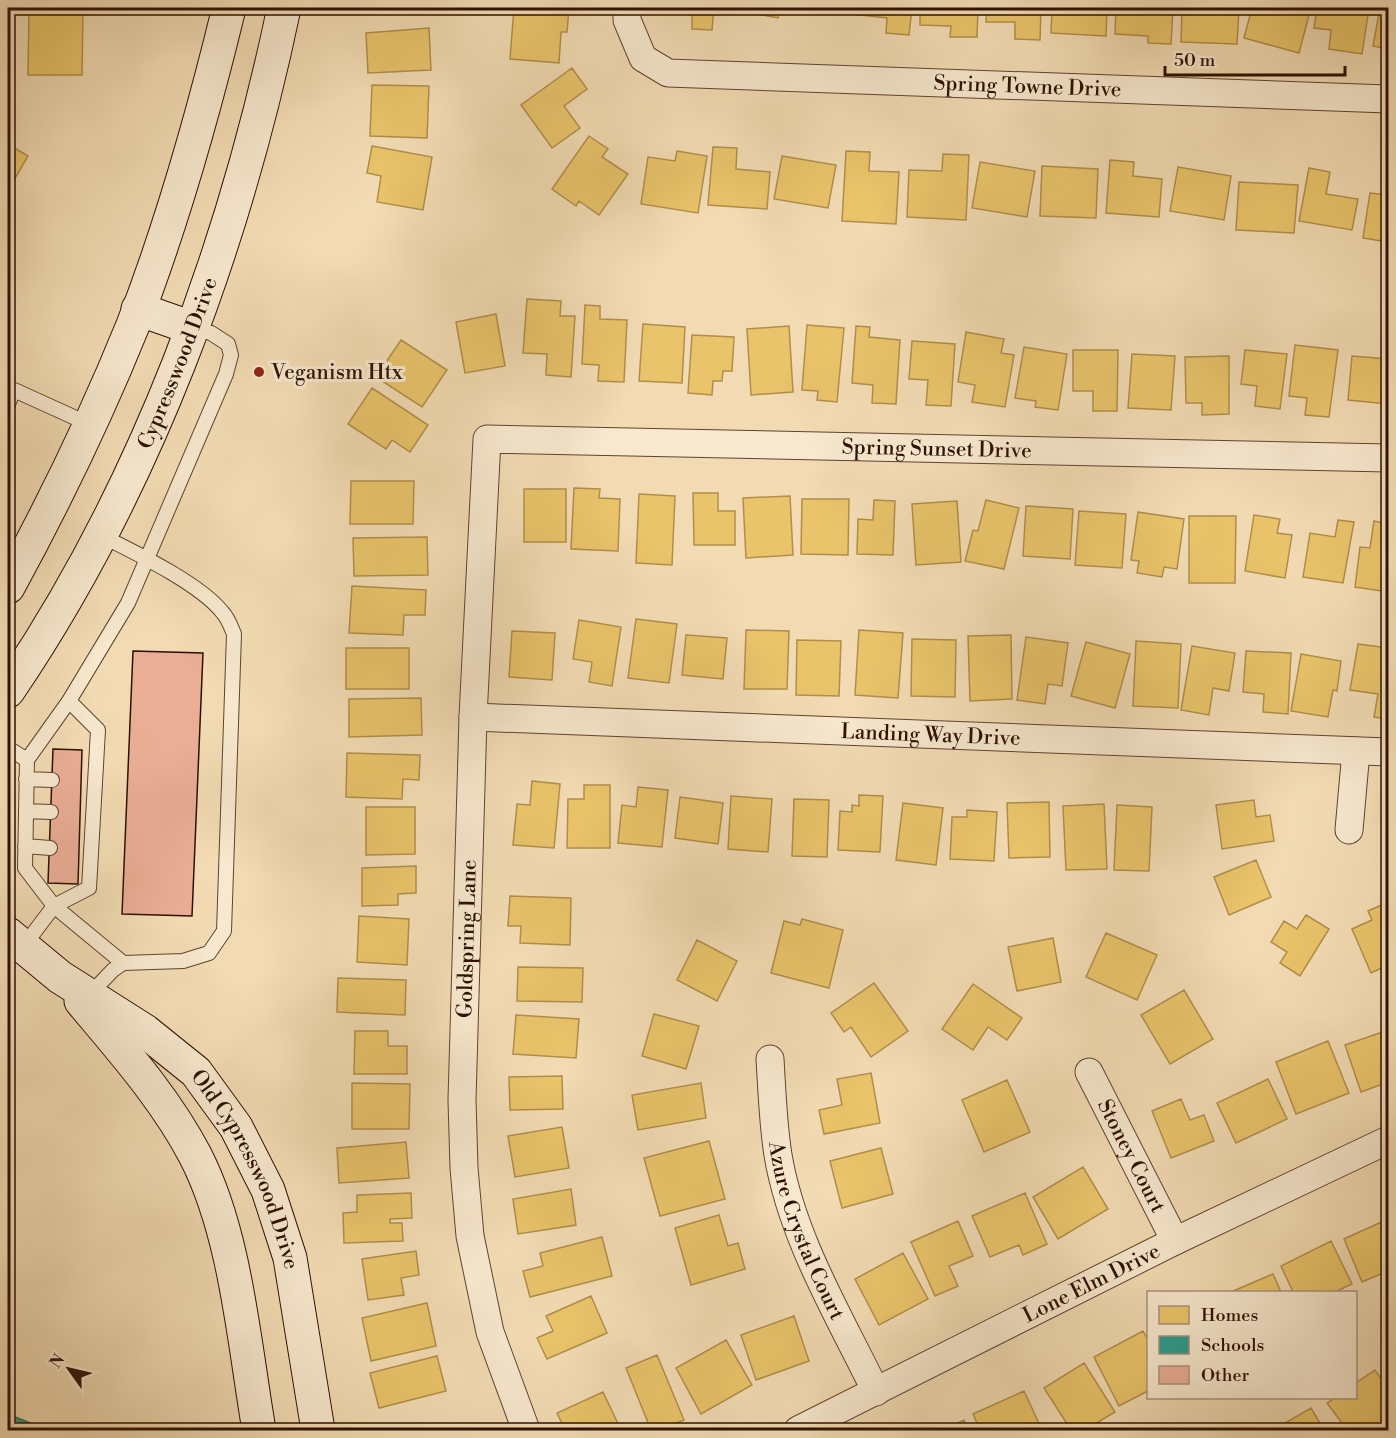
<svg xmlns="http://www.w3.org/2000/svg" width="1396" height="1438" font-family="'Libre Bodoni',serif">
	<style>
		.homes { fill: #e9c46a; stroke: #b18e4b; stroke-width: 1.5 }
		.schools { fill: #2a9d8f; stroke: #2b7365; stroke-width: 1.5 }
		.building { fill: #eaae96; stroke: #2e1003; stroke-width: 1.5 }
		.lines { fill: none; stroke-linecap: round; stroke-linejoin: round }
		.lane-casing { stroke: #5f432f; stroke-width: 16 }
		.street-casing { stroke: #5f432f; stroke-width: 29 }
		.secondary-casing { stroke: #2e1003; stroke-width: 35 }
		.lane { stroke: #f7e8ce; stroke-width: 14 }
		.street { stroke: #f7e8ce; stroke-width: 27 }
		.secondary { stroke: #f7e8ce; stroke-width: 33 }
		.poi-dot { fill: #8f2418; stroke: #f7e8ce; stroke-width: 2 }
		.labels { text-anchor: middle; stroke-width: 6; stroke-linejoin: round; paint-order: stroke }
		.street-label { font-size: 21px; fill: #2e1003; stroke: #f7e8ce }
		.poi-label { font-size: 21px; fill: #2e1003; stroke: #f7e8ce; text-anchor: start }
	</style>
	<rect width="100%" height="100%" fill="#f2dbb3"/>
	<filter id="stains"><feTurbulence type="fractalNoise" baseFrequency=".00333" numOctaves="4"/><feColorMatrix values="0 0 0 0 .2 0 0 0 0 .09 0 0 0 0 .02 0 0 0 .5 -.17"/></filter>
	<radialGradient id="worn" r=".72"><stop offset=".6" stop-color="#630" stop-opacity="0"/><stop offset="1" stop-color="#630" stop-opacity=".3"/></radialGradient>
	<!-- homes -->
	<path class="homes" d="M29,8H83L82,75H28Z
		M514,8H569L567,32H561L559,63L510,59Z
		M659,8H714L712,30L692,29V14L659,13Z
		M724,8H780L778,18Z
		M853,8H912L909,35L886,33L887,18L852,14Z
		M920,8H978L977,37H950L951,26L920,25Z
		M987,8H1041L1040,40L1015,39V22H986Z
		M1052,8H1107L1106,36L1051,33Z
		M1116,8H1173L1171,44L1148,43V36L1115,34Z
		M1182,8H1239L1237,44L1181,42Z
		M1252,8H1280L1309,15L1299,53L1244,38Z
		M1317,8H1369L1362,54L1329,49L1331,30L1314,28Z
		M1380,8H1388V49L1373,46Z
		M429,28L431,70L368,73L366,33Z
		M572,68L587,89L564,106L580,128L552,148L521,105Z
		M372,85L429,86L427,138L370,136Z
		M589,136L608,149L602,157L628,174L599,215L579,201L576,206L552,189Z
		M8,144L28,156L10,187L8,186Z
		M372,146L432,157L423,210L377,202L381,176L367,173Z
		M713,147L737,148L736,169L770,172L767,209L708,205Z
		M677,151L707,156L698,213L641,204L648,157L675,161Z
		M846,151L870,152L869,171L899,172L896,224L842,221Z
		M943,154L969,155L966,220L907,217L909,170L942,171Z
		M782,156L836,165L828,208L774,199Z
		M1110,160L1134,162L1133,176L1162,179L1159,217L1106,213Z
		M980,162L1035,171L1027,217L972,208Z
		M1042,166L1098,169L1096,218L1040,216Z
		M1178,167L1231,176L1224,220L1170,211Z
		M1309,168L1330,172L1326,194L1358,199L1352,230L1299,221Z
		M1239,182L1298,185L1294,233L1236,230Z
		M1370,193L1388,195V242L1363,238Z
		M527,299L561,301L560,316H575L571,377L546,375L547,354L523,353Z
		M585,305L600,306V319L627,320L624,382L598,381L599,365L582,364Z
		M496,314L505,366L465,373L456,322Z
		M643,324L685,327L682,383L639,381Z
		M807,325L844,328L837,402L817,400L818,391L802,390Z
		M789,326L793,392L751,395L747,329Z
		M856,326L870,327L869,337L900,340L896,404L872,403L873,385L852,383Z
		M966,332L1004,339L1001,353L1014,355L1005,407L972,402L975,385L958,382Z
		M692,335L734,337L732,371H723L722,381H713L712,395L688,393Z
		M401,340L447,370L422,407L376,377Z
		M912,341L955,344L951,406L926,405L928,380L909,379Z
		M1295,345L1338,350L1329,417L1305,415L1307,398L1289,396Z
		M1024,347L1067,354L1058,410L1035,407L1036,401L1015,398Z
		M1073,350H1118L1117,411H1093V391H1073Z
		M1245,350L1287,354L1280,409L1255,406L1257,386L1241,384Z
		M1132,354L1175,356L1171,410L1128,408Z
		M1229,356V414L1202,415V403H1186L1185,357Z
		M1352,356L1388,359V404L1348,400Z
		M372,388L428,425L410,452L392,440L386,449L348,424Z
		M351,481H414L413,524H350Z
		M574,488L600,489L599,498L620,499L618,551L571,549Z
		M524,489H566V542H524Z
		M693,493H718V511H735V545H694Z
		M639,494L675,496L672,565L636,563Z
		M790,496L793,555L746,558L743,498Z
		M802,499H849L848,555L801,554Z
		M874,500L895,501L893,555L857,554L858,519L873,520Z
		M986,500L1019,508L1004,569L965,561L973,530L978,531Z
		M957,501L961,562L916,565L912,504Z
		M1026,506L1073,509L1070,559L1023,556Z
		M1079,511L1126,514L1122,568L1075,565Z
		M1138,512L1184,519L1177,569L1164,567L1162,577L1137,573L1139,561L1131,560Z
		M1254,515L1280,519L1277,533L1292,535L1285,578L1245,571Z
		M1189,516H1236L1235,583H1189Z
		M1338,520L1354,522L1343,583L1303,577L1310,533L1335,537Z
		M1374,521L1388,524V592L1355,587L1360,547L1370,548Z
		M427,537L428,575L354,576L353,538Z
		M352,586L426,590L425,615H404L403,635L349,633Z
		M636,619L677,624L669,683L628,678Z
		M579,620L621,627L612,686L589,682L592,662L573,659Z
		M746,630L789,631L787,689H744Z
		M859,630L903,633L898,698L855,695Z
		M512,631L555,633L552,680L509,677Z
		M686,635L727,638L723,679L682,675Z
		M1011,635L1012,699L970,701L968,636Z
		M1026,637L1068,643L1062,686L1048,684L1045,704L1017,700Z
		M912,639L956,640L955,697L911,696Z
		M797,640L841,641L839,696L796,695Z
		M1136,641L1181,644L1178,708L1133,706Z
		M1086,642L1130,654L1115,708L1071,696Z
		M1358,644L1388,648V719L1374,717L1378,694L1350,690Z
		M1192,646L1235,653L1229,691L1213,688L1209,715L1181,710Z
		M346,648H409V689H346Z
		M1246,651L1291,653L1288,714L1263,712L1264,694L1243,692Z
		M1301,654L1341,661L1337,691L1333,690L1328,717L1291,711Z
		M421,698L422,735L349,737V699Z
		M347,753L420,755L419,780L403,779L402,799L346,797Z
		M532,781L560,784L554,848L513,845L517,804L530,805Z
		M584,785H610V848H567L568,799H584Z
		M638,787L668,790L662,847L618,843L622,805L636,807Z
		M859,795L883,796L880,852L838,850L840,811L852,812V805L859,806Z
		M731,796L772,799L768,852L728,849Z
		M680,797L723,803L718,844L675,838Z
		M794,799L829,800L827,857L792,856Z
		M1254,800L1256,817L1270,815L1274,841L1222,849L1216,805Z
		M1049,802L1050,857L1009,858L1007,803Z
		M903,803L943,808L936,865L896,860Z
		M1104,804L1107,869L1066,870L1063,806Z
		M1117,805L1152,807L1149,871L1114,870Z
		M366,807H415V854L366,855Z
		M967,810L997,812L994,861L950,859L952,817H967Z
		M1256,860L1271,897L1229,915L1214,877Z
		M416,866V893L398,894V905L362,906V868Z
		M510,896L571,898L570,945L520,943L521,926H508Z
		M1386,903L1388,908V965L1371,973L1352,929L1372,920L1368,911Z
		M1306,915L1329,929L1300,976L1280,963L1287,952L1271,942L1284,921L1297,929Z
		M359,916L409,919L407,965L357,962Z
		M802,919L843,930L829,988L771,973L784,921L800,925Z
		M1106,933L1157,955L1137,1000L1086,977Z
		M1053,938L1061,982L1017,991L1008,947Z
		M697,940L737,961L717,1001L677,980Z
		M518,967L583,968L582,1002L517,1001Z
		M338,978L406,980L405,1015L337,1012Z
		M874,983L908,1031L871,1057L851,1027L844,1032L831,1013Z
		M973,984L1022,1018L1007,1040L988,1027L973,1050L942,1029Z
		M1184,990L1213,1039L1170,1064L1141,1015Z
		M654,1014L699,1026L686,1069L642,1056Z
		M516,1015L579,1019L576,1058L513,1054Z
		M1388,1030V1082L1361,1092L1345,1045Z
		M355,1031H388V1046H407V1074H354Z
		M1328,1041L1349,1093L1296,1114L1276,1062Z
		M871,1073L880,1123L824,1134L819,1110L842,1105L837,1079Z
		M562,1076L563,1109L510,1110L509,1077Z
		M1268,1079L1287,1119L1236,1143L1217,1103Z
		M1007,1080L1030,1132L984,1152L962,1100Z
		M352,1083L410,1084L409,1129H352Z
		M701,1083L706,1118L638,1130L632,1095Z
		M1181,1099L1190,1120L1204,1115L1214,1141L1171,1158L1152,1111Z
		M562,1127L569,1168L515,1177L508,1136Z
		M709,1141L725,1199L660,1216L644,1158Z
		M406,1142L409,1178L339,1183L337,1148Z
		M881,1148L893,1194L842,1208L830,1161Z
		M1083,1167L1108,1209L1058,1239L1033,1197Z
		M571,1189L576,1225L518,1234L513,1199Z
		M411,1193L412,1218L390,1219V1223H402L403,1241L344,1243L343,1213L357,1212V1195Z
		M1025,1193L1047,1244L1023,1255L1019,1245L990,1257L972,1216Z
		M719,1215L728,1246L738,1243L745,1269L691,1285L675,1228Z
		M1388,1219V1271L1362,1282L1344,1239Z
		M958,1221L973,1256L949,1266L958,1286L935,1296L911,1242Z
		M602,1237L612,1276L530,1297L523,1271L543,1266L540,1253Z
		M1331,1241L1352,1284L1335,1292H1293L1281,1266Z
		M416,1251L419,1275L401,1278L404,1295L368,1300L362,1259Z
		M903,1253L928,1299L879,1325L855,1279Z
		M1273,1274L1281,1292H1231Z
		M591,1296L607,1333L547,1359L537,1338L553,1331L546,1316Z
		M427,1303L436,1346L371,1361L362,1318Z
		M794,1316L809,1361L756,1380L741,1335Z
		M1143,1331L1148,1340V1391L1119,1406L1094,1357Z
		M726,1340L752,1385L701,1414L676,1368Z
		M657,1355L684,1420L658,1430H651L626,1368Z
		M437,1356L446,1391L379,1408L370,1373Z
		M1084,1363L1115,1412L1085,1430H1071L1044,1388Z
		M1375,1370L1388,1389V1430H1347L1327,1403L1335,1398H1356V1383Z
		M1024,1391L1042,1430H980L973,1414Z
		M603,1392L621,1430H565L557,1413Z
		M1311,1408L1324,1430H1273Z
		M964,1420L968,1430H942Z"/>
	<!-- schools -->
	<path class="schools" d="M10,1415L48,1430H8Z"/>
	<!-- building -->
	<path class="building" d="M133,651L203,653L192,916L122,914Z
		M53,749L82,750L78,884L48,883Z"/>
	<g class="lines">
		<defs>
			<path id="lane" d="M8,404L14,390L89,424
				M69,701L98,730L89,888L54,906L123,963
				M8,748L27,760L25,868L54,906L23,947
				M27,760L69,701L128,603L226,374L231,355L228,344L211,333L192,328
				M26,779L52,780
				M26,811L51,812
				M25,846L50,848
				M89,995L113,970L123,963L183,961L209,953L224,931L234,634C231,627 228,618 223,613C201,584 134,552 100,535"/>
			<g id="street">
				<path id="s1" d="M627,8V20L643,58L668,73L1388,99"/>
				<path id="s2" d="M473,717L1388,752"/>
				<path d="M1349,830L1356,751"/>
				<path id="s3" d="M770,1059C772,1091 773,1124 778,1155C792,1239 840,1317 876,1392"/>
				<path id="s4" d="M1089,1072L1175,1241"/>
				<path id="s5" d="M526,1430L490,1332L470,1236L464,1168L462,1100L473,717L487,439L1388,458"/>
				<path id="s6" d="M798,1430L1175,1241L1388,1140"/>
			</g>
			<g id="secondary">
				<path d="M138,309L192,328"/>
				<path d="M8,587C54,503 97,414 133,325C173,222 203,115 229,8"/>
				<path id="s7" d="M8,691C146,488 234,247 284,8"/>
				<path id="s8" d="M8,934L60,977L145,1031L196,1072L236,1127L268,1190L290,1258L318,1430"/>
				<path d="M81,1001C122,1050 165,1098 195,1155C236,1234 244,1343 259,1430"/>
			</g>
		</defs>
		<!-- lane casing -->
		<use href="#lane" class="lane-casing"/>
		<!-- street casing -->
		<use href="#street" class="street-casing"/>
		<!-- secondary casing -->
		<use href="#secondary" class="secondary-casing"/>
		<!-- lane -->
		<use href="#lane" class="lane"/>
		<!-- street -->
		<use href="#street" class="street"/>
		<!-- secondary -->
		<use href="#secondary" class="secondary"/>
	</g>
	<!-- markers -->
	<circle class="poi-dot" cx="259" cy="372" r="6"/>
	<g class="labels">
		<!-- street labels -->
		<g class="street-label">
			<text dy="7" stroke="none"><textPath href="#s1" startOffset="442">Spring Towne Drive</textPath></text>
			<text dy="7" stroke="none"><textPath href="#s7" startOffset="370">Cypresswood Drive</textPath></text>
			<text dy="7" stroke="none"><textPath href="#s5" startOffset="1450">Spring Sunset Drive</textPath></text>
			<text dy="7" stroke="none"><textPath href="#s2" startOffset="458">Landing Way Drive</textPath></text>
			<text dy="7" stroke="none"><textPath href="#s5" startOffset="500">Goldspring Lane</textPath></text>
			<text dy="7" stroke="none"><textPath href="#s4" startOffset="94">Stoney Court</textPath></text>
			<text dy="7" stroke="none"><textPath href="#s8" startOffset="344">Old Cypresswood Drive</textPath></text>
			<text dy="7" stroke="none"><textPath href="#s3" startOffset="177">Azure Crystal Court</textPath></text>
			<text dy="7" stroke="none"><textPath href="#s6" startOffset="328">Lone Elm Drive</textPath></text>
		</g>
		<!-- poi labels -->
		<g class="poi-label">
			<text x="271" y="379">Veganism Htx</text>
		</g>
	</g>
	<!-- margin -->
	<rect width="1396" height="1438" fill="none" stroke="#f2dbb3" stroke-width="30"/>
	<rect x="9" y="9" width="1378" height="1420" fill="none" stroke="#2e1003" stroke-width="3"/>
	<rect x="15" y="15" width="1366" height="1408" fill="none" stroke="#2e1003" stroke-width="1.5"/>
	<!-- legend -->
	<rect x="1147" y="1291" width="210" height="108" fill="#f7e8ce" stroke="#a7927d" stroke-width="1.5"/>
	<rect x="1159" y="1306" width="30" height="18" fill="#e9c46a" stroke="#a7927d" stroke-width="1.5"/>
	<text x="1201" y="1321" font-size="18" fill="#2e1003">Homes</text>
	<rect x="1159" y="1336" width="30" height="18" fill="#2a9d8f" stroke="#a7927d" stroke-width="1.5"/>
	<text x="1201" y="1351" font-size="18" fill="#2e1003">Schools</text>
	<rect x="1159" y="1366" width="30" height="18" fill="#eaae96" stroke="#a7927d" stroke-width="1.5"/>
	<text x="1201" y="1381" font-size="18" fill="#2e1003">Other</text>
	<!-- north arrow -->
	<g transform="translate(69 1369) rotate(304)" stroke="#f7e8ce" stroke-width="4.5" paint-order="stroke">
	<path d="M0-4.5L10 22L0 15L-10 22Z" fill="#2e1003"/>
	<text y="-9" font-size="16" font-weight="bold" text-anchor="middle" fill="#2e1003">N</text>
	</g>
	<!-- scale -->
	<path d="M1165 66v9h180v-9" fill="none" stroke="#2e1003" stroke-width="3"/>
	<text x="1174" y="66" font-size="18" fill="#2e1003" stroke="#f7e8ce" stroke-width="4.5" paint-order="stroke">50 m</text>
	<rect width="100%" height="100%" filter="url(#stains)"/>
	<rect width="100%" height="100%" fill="url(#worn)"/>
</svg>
